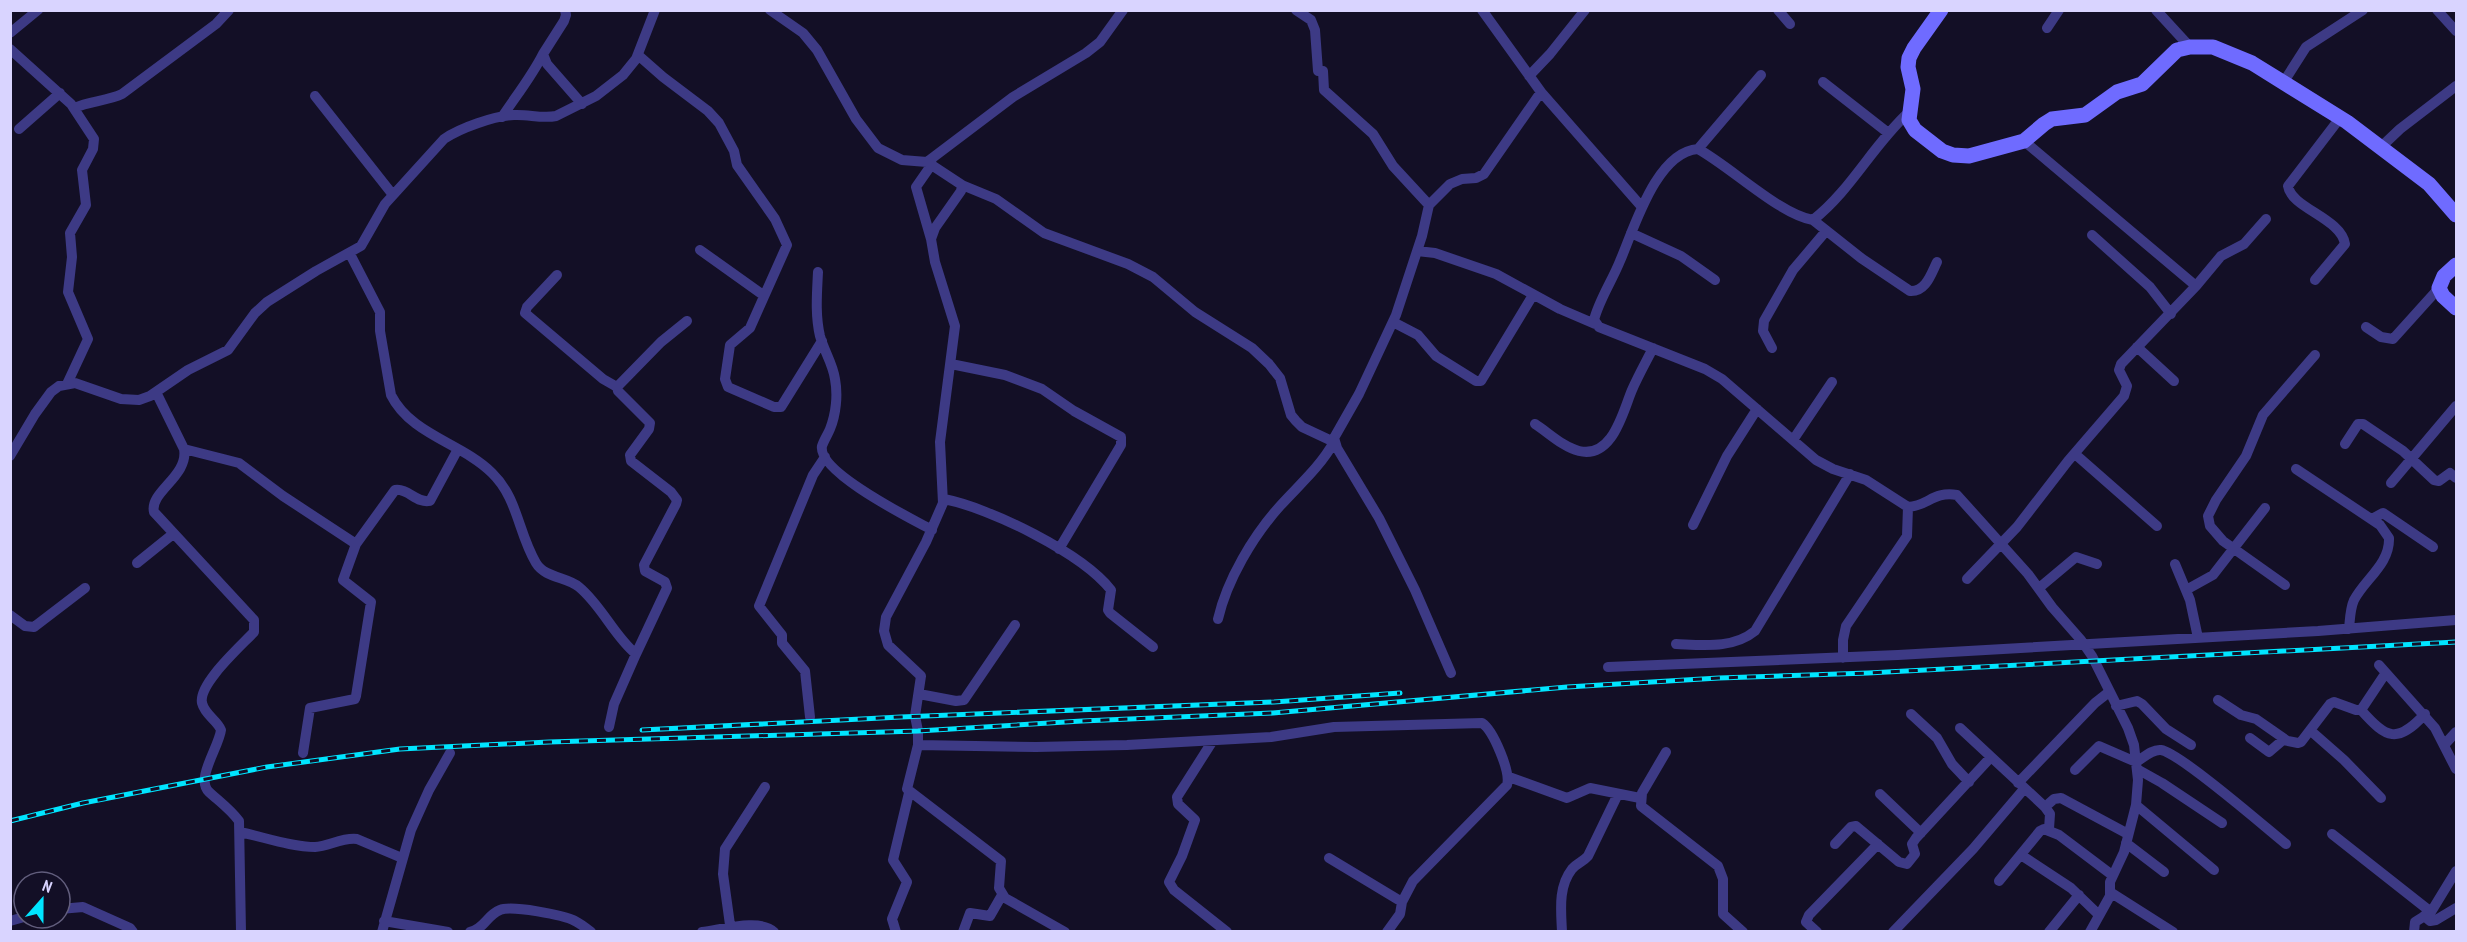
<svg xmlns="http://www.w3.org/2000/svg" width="2467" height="942" font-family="'PT Sans Narrow',sans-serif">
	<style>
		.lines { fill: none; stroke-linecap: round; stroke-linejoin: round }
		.street { stroke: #3d3a85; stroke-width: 10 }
		.secondary { stroke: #6f6bff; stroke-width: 15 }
		.rail-casing { stroke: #00e5ff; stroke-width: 5 }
		.rail { stroke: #130f26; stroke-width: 3; stroke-dasharray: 9; stroke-linecap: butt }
	</style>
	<rect width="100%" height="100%" fill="#130f26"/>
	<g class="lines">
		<!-- street -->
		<path class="street" d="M565,10L566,15L564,21L543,54L547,64L582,104
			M770,10L803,33L817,50L856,119L878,148L902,160L927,162L962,185L961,191L935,228L931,239L935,262L955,326L940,442L943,503L926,542L886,617L884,631L888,645L921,676L915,716L918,731V745L907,789L1001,861L999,888L1005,898L1065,932
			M1296,10L1311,20L1315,30L1318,71
			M1482,10L1541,92L1641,206
			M1778,10L1790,24
			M2156,10L2190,47
			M2437,10L2456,31
			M2047,28L2059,10
			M10,33L38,10
			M10,49L71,104L94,139L93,149L82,170L86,205L70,233L72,257L68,292L88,339L67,384
			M638,55L663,77L708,111L719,123L734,151L737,165L775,219L787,245L750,328L730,345L725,379L728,387L774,407H781L822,341
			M1323,71L1324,90L1373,134L1393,166L1429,205
			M1529,76L1550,54L1585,10
			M1823,82L1887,132
			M2283,83L2306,47L2363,10
			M315,96L393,195
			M74,108C90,101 107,101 122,94L216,24L229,10
			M1909,112C1872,146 1852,189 1813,220C1779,214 1731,167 1698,149C1656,152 1634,229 1620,261C1612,281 1599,300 1594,320L1599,327L1705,369L1722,379L1816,460L1833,469L1866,480L1908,507C1928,506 1933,491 1957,495L2028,574L2052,607L2081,640L2092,656L2128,728L2134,745L2138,780L2136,805L2124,852L2110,882V896L2090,932
			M502,117C516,96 532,76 543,54
			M19,129L60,93
			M2381,147L2400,129L2456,86
			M1698,149L1761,75
			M927,162L1013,97L1086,53L1100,42L1123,10
			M962,185L996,199L1044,233L1128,264L1153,277L1195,312L1252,348L1269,364L1280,378L1291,415L1296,421L1302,427L1334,442C1320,467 1299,485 1280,506C1253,536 1227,580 1218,619
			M1813,220L1861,258L1910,291C1926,292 1931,274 1937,262
			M1631,233L1681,256L1715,280
			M2092,235L2150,287L2171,314
			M931,239L916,187L932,164
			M700,250L763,295
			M1417,251L1435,253L1496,274L1560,309L1595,324
			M350,254L380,312V331L391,395C411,435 462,443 492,473C518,498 518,533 536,563C545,578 567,577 579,587C602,606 614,636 636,654L667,588L665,582L645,571L644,565L676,504L677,500L671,492L631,461L630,455L649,429L650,423L618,391L617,387L661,342L687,321
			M818,272C817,293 815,315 820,336C824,351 833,364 835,379C838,395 836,414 830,429C828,434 824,440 822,446C817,472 912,519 932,530
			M557,275L527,307L525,313L603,379L617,387
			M2315,280L2345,244C2341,218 2291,208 2288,186L2340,118
			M2196,286L2221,256L2244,244L2266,219
			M1393,322L1418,335L1436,356L1476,381H1481L1533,295
			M2366,327L2381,337L2393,339L2439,288
			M2137,347L2174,381
			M1772,348L1763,331L1764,321L1793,270L1826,231
			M951,364L1005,375L1042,389L1074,411L1121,437V445L1059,549
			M156,392L184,449C189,476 149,492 154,512L254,620V632C241,646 198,684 202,703C205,715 217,720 221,730C219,747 195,779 209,792C220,802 230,809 239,821L241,932
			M1535,424C1549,433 1563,447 1579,451C1613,459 1623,411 1632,390C1638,376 1646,362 1653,348
			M1793,440L1832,382
			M2345,444L2358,424H2363L2403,451L2434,480L2439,481L2450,473L2456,478
			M184,449L239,463L283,496L356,544
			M2075,454L2157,526
			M10,456L35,414L51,392L59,386L75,383L121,399L139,400L150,396L188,370L228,350L255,313L267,302L316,271L361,246L385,204L444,139C460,128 494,116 514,115C528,114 542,119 556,116L596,96L623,75L636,59L655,10
			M2296,469L2380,525L2389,538C2390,564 2365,579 2354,600C2350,609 2350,619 2349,629
			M2391,483L2456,406
			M944,499C990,508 1082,553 1111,590L1108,610L1110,613L1153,647
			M2372,519L2383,513L2433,547
			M1693,525L1727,456L1757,409
			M137,563L173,534
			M2175,564L2190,600L2198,638
			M1967,579L2017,527L2068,461L2124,396L2127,386L2119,370L2121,364L2196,286L2024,141
			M2285,585L2223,541L2210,526L2208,516L2216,500L2246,456L2263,415L2315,355
			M2039,588L2076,557L2097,564
			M2186,590L2213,575L2265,508
			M10,615L25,626L34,627L85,588
			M1676,644C1703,645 1733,649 1755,631L1850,474
			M1843,658V640L1846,626L1907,536L1908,507
			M2379,665L2435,728L2456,769
			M1608,667L1898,655L2318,631L2456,620
			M1451,673L1415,590L1379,518L1337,448L1334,438L1359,394L1396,315L1422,236L1429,205L1450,184L1462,179L1476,178L1484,174L1541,92
			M919,694L956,701L964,700L1015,625
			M2218,700L2241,715L2256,719L2286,740
			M2116,706L2137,701L2142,704L2166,729L2191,745
			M2361,710C2387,739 2397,744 2425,714
			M1911,714L1937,738L1952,764L1969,782
			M810,717L805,671L782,643V635L759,606L813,475L825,457
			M609,727L614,704L636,654
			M1960,728L2045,807L2050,814L2049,829
			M2311,731L2344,760L2381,798
			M2250,738L2269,752L2283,740L2298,743L2301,742L2330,704L2334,702L2356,710H2361L2385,674
			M1212,742L1177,797L1178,804L1195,820L1182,856L1169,882L1174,890L1227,932
			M2445,744L2456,732
			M918,745L1036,747L1127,745L1271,737L1334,727L1482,723C1493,730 1511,772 1507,785L1413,881L1402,902L1400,914L1387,932
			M1666,752L1642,793L1641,806L1718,866L1723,879V914L1743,932
			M303,753L310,708L355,699L356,696L371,602L343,580L356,544L395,490C408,488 417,504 430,501L458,449
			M2137,769L2162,783L2222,823
			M2075,770L2099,746L2136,762C2143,758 2152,749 2161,750C2180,753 2265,827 2286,844
			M1509,777L1567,798L1590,788L1640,798
			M2018,783L2095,703L2109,692
			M1880,794L1921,833
			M2136,805L2214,870
			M2045,807L2054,799L2061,798L2128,834
			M240,832C264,837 291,847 315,847C329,846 343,837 357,839L402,858
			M2332,834L2431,912
			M2126,843L2164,872
			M1835,844L1851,827L1856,826L1899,862L1907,864L1915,854L1912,844L1916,838L1991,757
			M2021,855L2071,888L2099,915
			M1329,858L1402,902
			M1999,881L2040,831L2044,829L2059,835L2112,875
			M2110,892L2173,932
			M60,909L83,907L130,928L133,932
			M2424,916L2430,921L2436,920L2456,908
			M10,921L24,917
			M384,921L448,932
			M382,932L411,830L429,790L450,753
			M470,932C484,929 487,915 500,910C511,905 564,915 575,921C581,924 586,928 591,932
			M702,932C721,930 760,918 774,932
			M731,932L723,874L725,849L765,787
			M896,932L892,919L907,882L893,860L909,793
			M963,932L970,913L990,916L1002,895
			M1562,932C1561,910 1558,887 1572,869C1577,863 1583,862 1588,856L1618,794
			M1817,932L1806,922L1809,915L1878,844
			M1893,932L1973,849L2024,789
			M2049,932L2079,895
			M2414,932L2415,922L2431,912L2456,871"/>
		<!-- secondary -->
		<path class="secondary" d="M1941,10L1914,48L1909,58L1908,67L1913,89L1909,120L1915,130L1942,151L1953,155L1969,156L2024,141L2044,124L2052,119L2085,115L2117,92L2142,84L2177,50L2190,47H2213L2252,63L2347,122L2429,184L2456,215
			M2456,265L2444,276L2439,288L2443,296L2456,308"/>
		<defs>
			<path id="rail" d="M642,730L901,717L1274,702L1400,693
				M10,821L83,803L267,767L400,749L549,742L918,731L1082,721L1273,713L1567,687L1719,678L1868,673L2456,642"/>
		</defs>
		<!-- rail casing -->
		<use href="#rail" class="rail-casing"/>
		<!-- rail -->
		<use href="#rail" class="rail"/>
	</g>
	<!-- border -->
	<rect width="2467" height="942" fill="none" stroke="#d9d4ff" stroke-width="24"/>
	<!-- north arrow -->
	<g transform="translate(42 900) rotate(21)"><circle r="28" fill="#130f26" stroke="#625e7d" stroke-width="1.5"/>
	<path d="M0-4.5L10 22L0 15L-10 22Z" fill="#00e5ff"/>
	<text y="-9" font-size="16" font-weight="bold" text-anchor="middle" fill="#d9d4ff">N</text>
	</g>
</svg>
